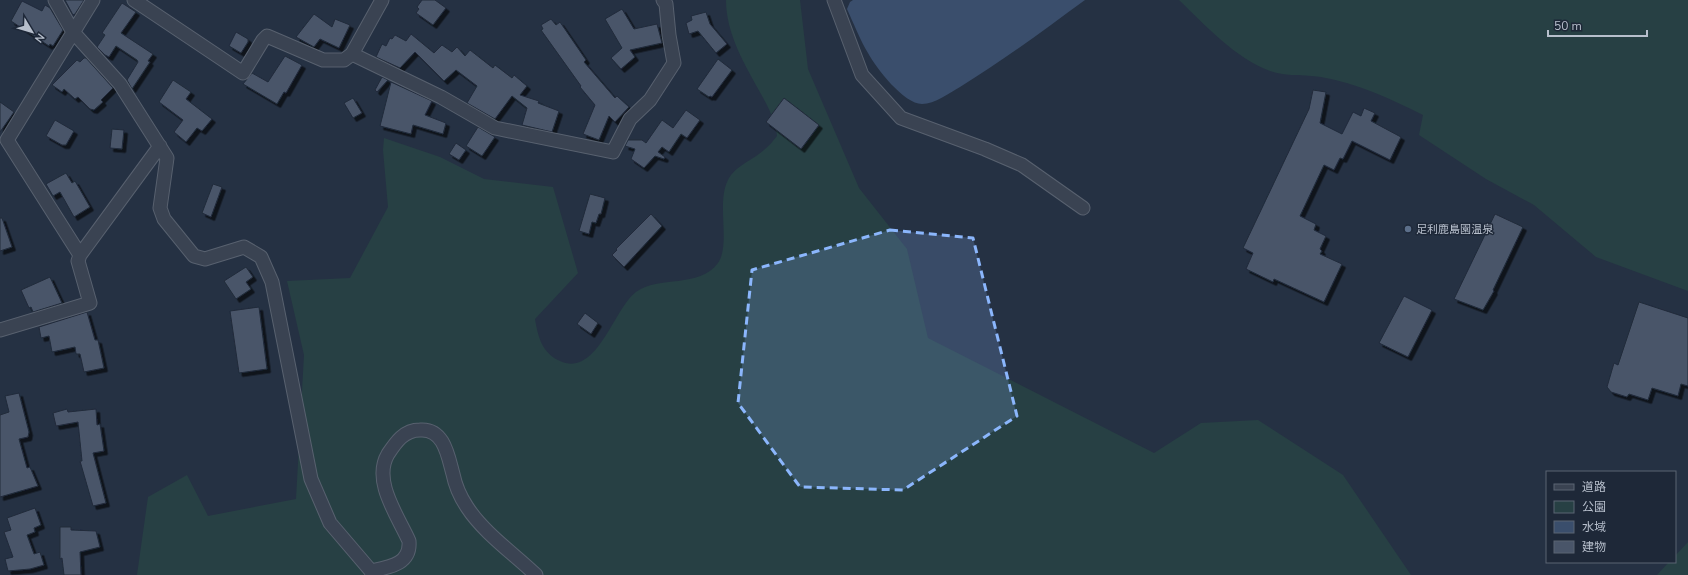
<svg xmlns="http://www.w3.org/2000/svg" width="1688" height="575" font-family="'Nunito Sans','Noto Sans JP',sans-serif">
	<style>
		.green { fill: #274044 }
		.water { fill: #3a4e6c }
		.building { fill: #495569; stroke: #202a3a; filter: url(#shadow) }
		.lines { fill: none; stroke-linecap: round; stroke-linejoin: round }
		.street-casing { stroke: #58616f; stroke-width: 15 }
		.street { stroke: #3a4352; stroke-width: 13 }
		.marked { fill: #8bb6fc; fill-opacity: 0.2; stroke: #8bb6fc; stroke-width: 3; stroke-dasharray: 8 5; stroke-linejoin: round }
		.service-dot { fill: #5c6f8a; stroke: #1e2838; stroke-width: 1.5 }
		.labels { text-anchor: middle; stroke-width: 3; stroke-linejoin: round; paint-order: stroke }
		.poi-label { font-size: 11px; fill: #b7bfcc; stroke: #1e2838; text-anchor: start }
	</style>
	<defs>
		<filter id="shadow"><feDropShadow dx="3.5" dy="3.5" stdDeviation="0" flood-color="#0009"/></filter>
	</defs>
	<rect width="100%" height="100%" fill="#253143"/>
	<!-- green -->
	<path class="green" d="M726,0H800L808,69L859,188L907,249L928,338L1154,453L1201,423L1258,420L1343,475L1411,575H137L148,497L187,475L208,516L296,499L304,355L287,281L350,278L388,207L383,150L384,138L440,157L484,179L553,187L578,273L535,319C538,337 542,353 560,361C597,378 614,308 636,292C659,275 699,289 718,263C731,244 716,203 728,180C735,166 753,160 764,150C769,146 773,141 777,136C776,121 768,107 761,94C745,65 726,34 726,0Z
		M1179,0H1688V291L1596,257L1534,205L1486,179L1419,135L1423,115C1391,99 1357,83 1321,77C1304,74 1286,77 1270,71C1235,58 1205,25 1179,0Z
		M1688,542V575H1657L1669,562H1675V556Z"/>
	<!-- water -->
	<path class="water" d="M853,0H1085C1044,30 1004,60 960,87C949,93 935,104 922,104C904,104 876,68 868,53C860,40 854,24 847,9L850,2Z"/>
	<!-- building -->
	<path class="building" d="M65,0H84L75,14L73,15Z
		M422,0H435L446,8L433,25L416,13L419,9L417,7Z
		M22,1L42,11L45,5L50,8L63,30L53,46L50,44L49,46L11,21Z
		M122,3L136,12L121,33L153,54L148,61L150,62L132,89L127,80L138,62L137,60L116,46L109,57L105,55L97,47L105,35L102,33Z
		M622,9L634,29L657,24L662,43L630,50L635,57L621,69L611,58L622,48L605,19Z
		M706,12L710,24L727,44L716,53L698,31L689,34L686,23L692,20L691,16Z
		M314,14L332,27L335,19L350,25L339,48L320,39L314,47L296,37Z
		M551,19L556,25L560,22L586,60L584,62L615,98L617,96L629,107L615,122L609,116L599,140L583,134L595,105L580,87L581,86L541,30L543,29L541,25Z
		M236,32L248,39V42L241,53L229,46Z
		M411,34L434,53L442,45L452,52L457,47L465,56L470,50L493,68L495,65L512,78L514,75L527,86L520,95L539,101L538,103L559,111L552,132L522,125L527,108L512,96L495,119L467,103L477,86L456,70L444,81L415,52L400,68L376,57L382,44L386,46L390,38L392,39L395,35L406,41Z
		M285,56L302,65L286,93L284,92L277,104L243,84L252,73L268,82Z
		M84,58H86L113,88L101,100L103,102L94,110L90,109L78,97L75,99L64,89L62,92L52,85L77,60L80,62Z
		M718,59L732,70L712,97L710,96L709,97L697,89Z
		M382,77L388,80L377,92L375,90Z
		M173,80L191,92L186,99L212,119L202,131L197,128L186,142L174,132L183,120L159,102Z
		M391,82L432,101L425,115L446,123L443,134L413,125L411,134L380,126Z
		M1313,90L1326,92L1320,123L1342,134L1353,112L1361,116L1364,108L1375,113L1371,121L1401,137L1390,160L1352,141L1343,159L1340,158L1334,170L1324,165L1300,216L1316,224L1314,230L1326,236L1320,249L1322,251L1320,254L1342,264L1324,302L1274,279L1273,282L1246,269L1253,253L1243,248L1309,109Z
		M353,98L362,113L353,118L344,103Z
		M784,98L819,125L801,149L766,122Z
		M0,102L14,112L0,132Z
		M686,110L700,120L687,138L681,134L669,152L662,147L658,152L665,157L664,159L655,156L644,168L631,159L635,149L625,146L628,140H642L646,143L662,120L673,128Z
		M55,120L74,131L66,145H62L46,136Z
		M478,127L495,137L482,156L466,146Z
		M112,129L124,130L122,149L110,148Z
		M456,143L466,150L459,160L449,154Z
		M66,173L72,183L75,181L90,207L74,217L60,192L53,196L46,184Z
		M213,184L222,187L211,217L202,213Z
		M590,194L605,198L601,214H599L596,223L592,222L589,234L579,231Z
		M651,214L662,226L624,267L612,255L617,250L616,249Z
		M1495,214L1523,227L1493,290L1494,291L1483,310L1454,299Z
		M0,218H2L12,247L0,251Z
		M246,267L253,277L246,282L251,289L236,299L224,281Z
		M50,277L62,303L33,312L31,307L29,308L21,290Z
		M1404,296L1432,310L1408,357L1379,343Z
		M1639,302L1688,318V386L1681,384L1678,396L1652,388L1648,400L1629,394L1627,397L1611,392L1607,387L1614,363L1618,365Z
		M259,307L267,369L239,373L230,311Z
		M87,312L95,340H98L104,368L84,372L80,354H76L75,347L52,352L49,336L41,338L39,327Z
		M585,313L598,323L591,334L577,324Z
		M19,393L29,432L28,437L19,439L27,468L30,467L38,486L0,497V415L9,412L5,396Z
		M67,409L68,412L96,409L97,425L100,424L104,451L93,453L106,503L93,506L80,461H82L78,422L56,426L53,413Z
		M35,508L41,525L34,528L35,532L27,535L34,554L40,552L44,565L30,569L8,571L5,559L13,557L4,532L11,530L7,518Z
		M60,527H71V530L96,531L100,547L80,552L81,575H64L62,558L60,559Z"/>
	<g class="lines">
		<defs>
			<path id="street" d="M55,0L73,32L120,84L167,158L160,208L164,219L194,256L205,259L244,247L261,257L272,282L311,479L330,523L371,571L372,575
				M134,0L243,73L263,40L267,36L323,60H344L352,54L382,0
				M834,0L862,75L901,118L985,149L1022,165L1083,208
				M352,54L441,97L495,128L613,152L630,119L650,100L674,63L669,35L666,4L663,0
				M80,255L7,140L93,0
				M0,330L90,303L78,261L80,255L160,146
				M371,571C390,567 411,564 409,541C398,516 372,481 388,454C396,442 404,430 420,430C444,428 448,456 453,474C455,484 461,498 467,507C483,532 514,554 536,575"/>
		</defs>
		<!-- street casing -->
		<use href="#street" class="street-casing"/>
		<!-- street -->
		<use href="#street" class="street"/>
	</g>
	<!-- marked area -->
	<path class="marked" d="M890,230L973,238L1017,416L903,490L800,487L738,403L752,270Z"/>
	<!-- markers -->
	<circle class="service-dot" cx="1408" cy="229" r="4"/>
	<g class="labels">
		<!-- poi labels -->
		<g class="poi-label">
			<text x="1416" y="233">足利鹿島園温泉</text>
		</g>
	</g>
	<!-- legend -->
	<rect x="1546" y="471" width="130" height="92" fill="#1e2838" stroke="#5b6473"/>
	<rect x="1554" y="484" width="20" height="6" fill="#3a4352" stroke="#5b6473"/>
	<text x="1582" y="491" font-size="12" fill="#b7bfcc">道路</text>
	<rect x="1554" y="501" width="20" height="12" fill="#274044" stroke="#5b6473"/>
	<text x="1582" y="511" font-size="12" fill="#b7bfcc">公園</text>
	<rect x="1554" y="521" width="20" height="12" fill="#3a4e6c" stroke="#5b6473"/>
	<text x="1582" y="531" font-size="12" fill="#b7bfcc">水域</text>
	<rect x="1554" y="541" width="20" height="12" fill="#495569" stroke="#5b6473"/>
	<text x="1582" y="551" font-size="12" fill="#b7bfcc">建物</text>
	<!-- north arrow -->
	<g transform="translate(32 32) rotate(128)" stroke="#1e2838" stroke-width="3" paint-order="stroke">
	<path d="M0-3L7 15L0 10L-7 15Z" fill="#b7bfcc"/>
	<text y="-6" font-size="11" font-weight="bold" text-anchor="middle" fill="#b7bfcc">N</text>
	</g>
	<!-- scale -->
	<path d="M1548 30v6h99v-6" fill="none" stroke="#b7bfcc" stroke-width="2"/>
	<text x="1554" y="30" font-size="12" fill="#b7bfcc" stroke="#1e2838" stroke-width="3" paint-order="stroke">50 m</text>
</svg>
